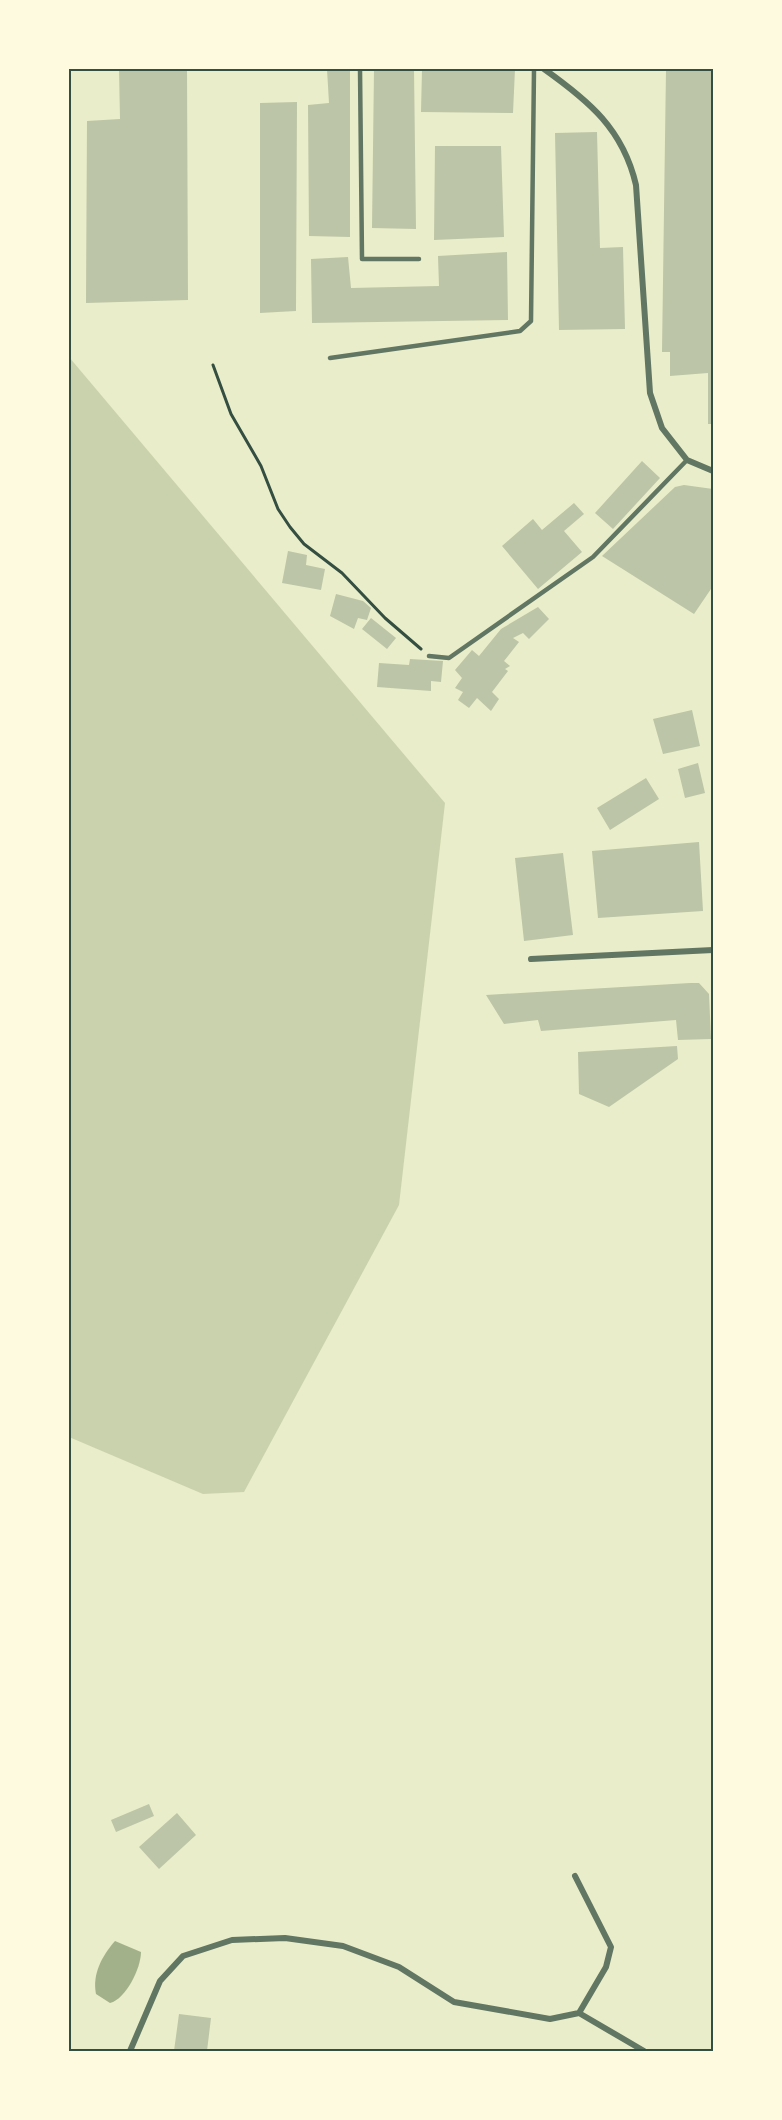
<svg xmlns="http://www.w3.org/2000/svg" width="782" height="2120" font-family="Karla,sans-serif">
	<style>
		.green { fill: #cad2ad }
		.water { fill: #a3b18a }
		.building { fill: #bcc5a7 }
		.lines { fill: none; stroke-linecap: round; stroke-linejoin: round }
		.path { stroke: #344e41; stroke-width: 3 }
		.service { stroke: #617663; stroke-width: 4.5 }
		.minor { stroke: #617663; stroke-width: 6 }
		.neatline { fill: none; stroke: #344e41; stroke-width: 2 }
	</style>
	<rect width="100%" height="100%" fill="#e9edc9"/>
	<!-- green -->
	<path class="green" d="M69,357L445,803L399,1205L244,1492L203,1494L69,1437Z"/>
	<!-- water -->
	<path class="water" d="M115,1941L141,1952C141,1968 126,1999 110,2003L96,1994C92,1974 102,1956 115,1941Z"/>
	<!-- building -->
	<path class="building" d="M119,69H187L188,300L86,303L87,121L120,119Z
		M327,69H350V237L309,236L308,105L329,103Z
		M374,69H414L416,229L372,228Z
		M422,69H515L513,113L421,112Z
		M666,69H713V424H708V373L670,376V352H662Z
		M297,102L296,311L260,313V103Z
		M597,132L600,248L623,247L625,329L559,330L555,133Z
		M435,146H501L504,237L434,240Z
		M507,252L508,320L312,323L311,259L348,257L351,288L439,286L438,256Z
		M642,461L660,478L613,529L595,513Z
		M684,485L713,489V586L694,614L602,556L675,487Z
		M574,503L584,514L564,531L582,552L538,589L502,546L533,519L542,530Z
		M288,551L307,555L306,565L325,569L321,590L282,583Z
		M336,594L363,601L371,608L367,620L358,618L354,629L330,616Z
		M538,607L549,619L529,639L523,633L513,638L519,642L504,661L510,666L505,669L508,671L492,692L499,699L491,711L477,698L469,708L458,700L463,692L455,688L462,678L455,670L472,650L479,656L501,629Z
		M371,618L396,638L387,649L362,629Z
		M410,659L443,661L441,682L431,681V691L377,687L379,663L409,665Z
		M692,710L700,746L663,754L653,719Z
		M698,763L705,793L685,798L678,769Z
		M646,778L659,799L610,830L597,808Z
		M699,842L703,911L598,918L592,851Z
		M563,853L573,935L524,941L515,858Z
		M690,983H699L709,994L711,1039L678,1040L676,1020L541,1031L538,1020L504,1024L486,995Z
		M677,1046L678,1059L609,1107L579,1094L578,1052Z
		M149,1804L154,1816L116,1832L111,1820Z
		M177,1813L196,1835L159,1869L139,1847Z
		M179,2014L211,2018L207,2051H174Z"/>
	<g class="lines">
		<!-- path -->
		<path class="path" d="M213,365L231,414L261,466L278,509L290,527L304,544L342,573L385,618L421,649"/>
		<!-- service -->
		<path class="service" d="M360,69L362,259H419
			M330,358L520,331L531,321L534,69
			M429,656L449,658L593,557L687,460"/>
		<!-- minor -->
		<path class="minor" d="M544,69C589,101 623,129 636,185L650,393L662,428L687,460L713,471
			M531,959L713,950
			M575,1876L611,1947L606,1967L579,2013L644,2051
			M130,2051L160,1981L183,1956L232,1940L285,1938L343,1946L399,1967L454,2002L550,2019L579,2013"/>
	</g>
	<!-- border -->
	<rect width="782" height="2120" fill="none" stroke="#fefae0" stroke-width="141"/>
	<rect x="70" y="70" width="642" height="1980" class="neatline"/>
</svg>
